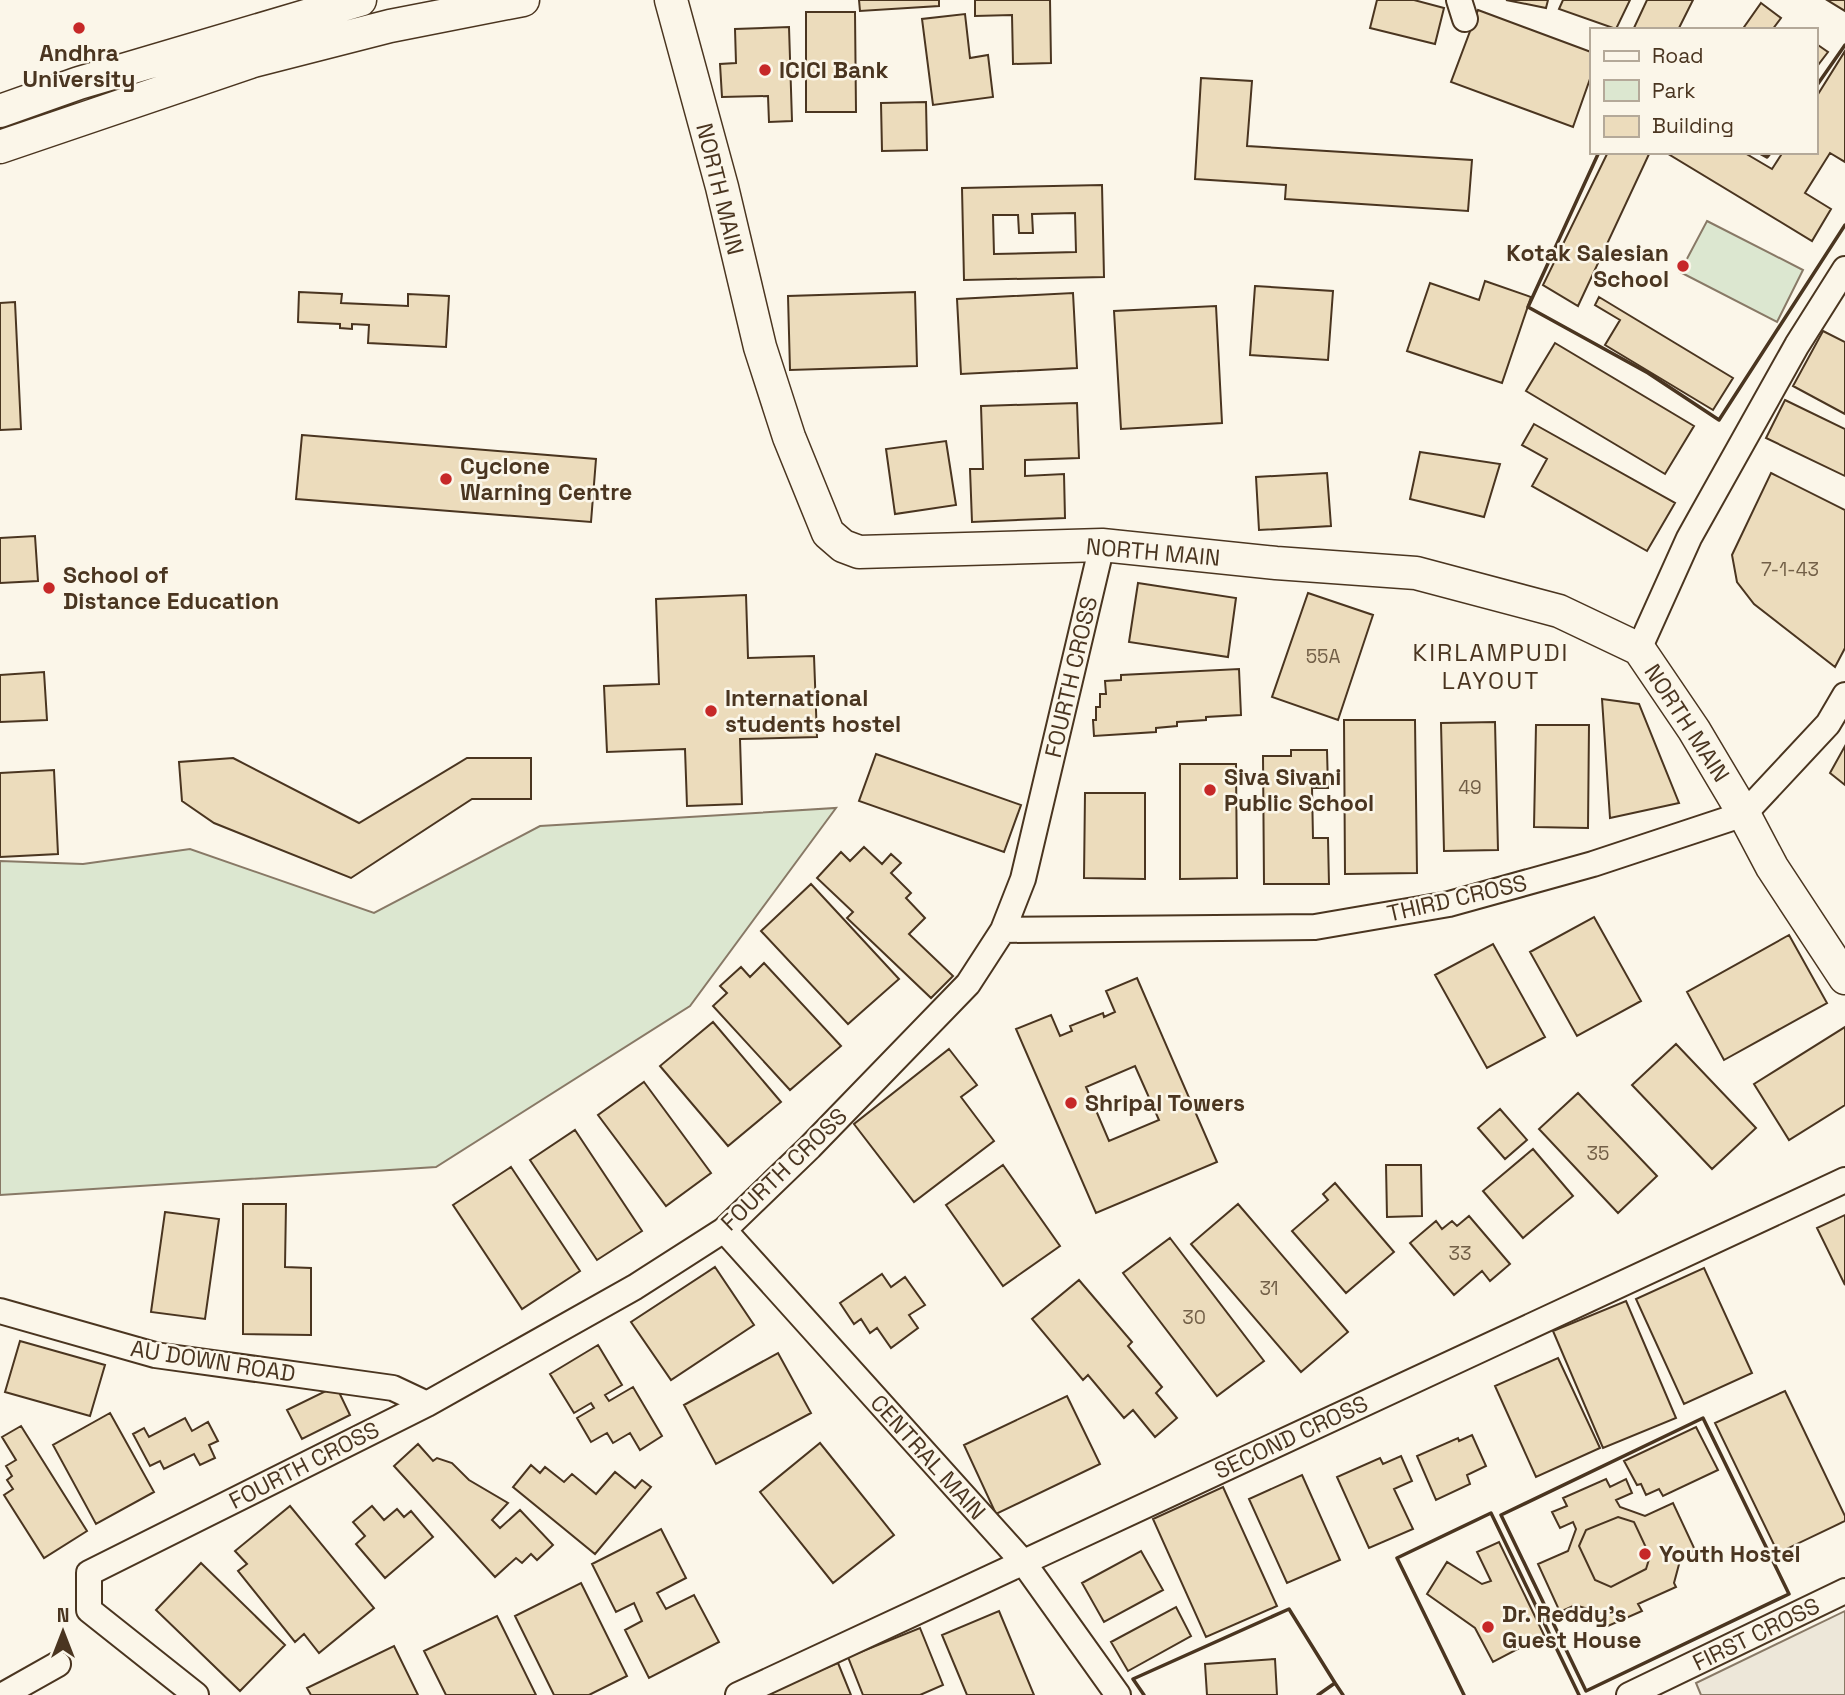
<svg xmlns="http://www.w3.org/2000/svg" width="1845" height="1695" font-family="'Space Grotesk',sans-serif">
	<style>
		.green { fill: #dce7d0; stroke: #887966; stroke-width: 2 }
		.parking { fill: #ede7d9; stroke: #887966; stroke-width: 2 }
		.building { fill: #ecdcbc; stroke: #4a3520; stroke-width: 2; fill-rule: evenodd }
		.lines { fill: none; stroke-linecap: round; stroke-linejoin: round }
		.minor-casing { stroke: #4a3520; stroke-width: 28 }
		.tertiary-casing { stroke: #4a3520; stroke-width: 35 }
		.minor { stroke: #fbf6e9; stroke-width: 24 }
		.tertiary { stroke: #fbf6e9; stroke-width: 32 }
		.wall { stroke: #4a3520; stroke-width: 3.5 }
		.poi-dot { fill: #c62828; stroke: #fbf6e9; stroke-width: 2.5 }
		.labels { text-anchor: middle; stroke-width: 5; stroke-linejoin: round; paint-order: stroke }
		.number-label { font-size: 19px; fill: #725f47 }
		.poi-label { font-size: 23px; font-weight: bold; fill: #4a3520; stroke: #fbf6e9; text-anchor: start }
		.street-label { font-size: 23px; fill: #4a3520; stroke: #fbf6e9 }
		.neighbourhood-label { font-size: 24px; letter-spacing: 2px; fill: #4a3520; stroke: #fbf6e9 }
	</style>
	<rect width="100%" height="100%" fill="#fbf6e9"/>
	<!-- green -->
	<path class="green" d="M1707,221L1803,270L1777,322L1680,272Z
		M836,808L690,1006L436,1167L0,1195V861L83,864L190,849L374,913L540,826Z"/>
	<!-- parking -->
	<path class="parking" d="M1845,1611V1695H1701L1696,1683Z"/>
	<!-- building -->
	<path class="building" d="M859,0H939V6L860,11Z
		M975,0H1050L1051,63L1013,64L1012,15L975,16Z
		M1377,0H1414L1444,8L1435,44L1370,28Z
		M1506,0H1548L1546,8Z
		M1563,0H1630L1616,29L1559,9Z
		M1647,0H1693L1678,30H1633Z
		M1827,0H1845V11Z
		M1761,3L1781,18L1772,30H1742Z
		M1478,10L1591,52V76L1573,127L1451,82Z
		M806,12H855L856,112H806Z
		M965,14L970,58L988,55L993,97L933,105L922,19Z
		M789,27L792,121L769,122L768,96L722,97L720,64L736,63L735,29Z
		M1815,43L1828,52L1815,69Z
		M1845,51V162L1830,153L1805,193L1831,209L1812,241L1665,152H1743L1772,169L1783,152H1815V99Z
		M1201,78L1252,81L1247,146L1472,160L1468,211L1285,199L1286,185L1195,179Z
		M926,102L927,150L882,151L881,103Z
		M1608,152H1650L1578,306L1543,285Z
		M1102,185L1104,277L964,280L962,188ZM1075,213L1076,252L994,254L993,215H1018L1019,233H1033L1032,214Z
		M1485,281L1531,297L1502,383L1407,351L1430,283L1479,300Z
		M1255,286L1333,291L1328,360L1250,355Z
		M299,292L342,294L341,303L408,306V294L449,296L446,347L368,343L369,325L352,324V329L340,328V324L298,322Z
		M915,292L917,366L790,370L788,296Z
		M1073,293L1077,368L961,374L957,299Z
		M1599,297L1733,378L1713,410L1605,345L1620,320L1595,305Z
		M15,302L21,429L0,430V303Z
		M1216,306L1222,423L1121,429L1114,311Z
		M1823,331L1845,342V414L1793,386Z
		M1555,343L1694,426L1665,474L1526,391Z
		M1785,400L1845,429V476L1766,438Z
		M1077,403L1079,458L1025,460V476L1064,474L1065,518L972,522L970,469H983L981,406Z
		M1534,424L1675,503L1647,551L1532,486L1547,459L1522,445Z
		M302,435L596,459L591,522L296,499Z
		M946,441L956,505L895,514L886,449Z
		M1420,452L1500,464L1484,517L1410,499Z
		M1327,473L1331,526L1259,530L1256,477Z
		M1771,473L1845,510V648L1835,667L1754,604L1737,582L1732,555Z
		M35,536L38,581L0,583V538Z
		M1138,583L1236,598L1228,657L1129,642Z
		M1308,593L1373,615L1338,720L1272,697Z
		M746,595L748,658L814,656L817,737L740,739L742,804L687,806L685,749L607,752L604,686L659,684L656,599Z
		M1239,669L1241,715L1206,717V720L1177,722V726L1156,728V732L1094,736L1093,720H1096V707H1100V694H1106L1105,681L1121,680V675Z
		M44,672L47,720L0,722V675Z
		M1602,699L1639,704L1679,803L1610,818Z
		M1344,720H1415L1417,873L1345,874Z
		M1495,722L1498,850L1444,851L1441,723Z
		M1536,725H1589L1588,828L1534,827Z
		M1845,746V785L1830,773Z
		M1291,750H1327L1328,788H1312L1313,838H1328L1329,884H1264L1263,756H1291Z
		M876,754L1021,805L1004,852L859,801Z
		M233,758L359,823L467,758H531V799H472L351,878L214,823L182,801L179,762Z
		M1180,764H1236L1237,878L1180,879Z
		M54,770L58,854L0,857V773Z
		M1085,793H1145V879L1084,878Z
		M864,847L882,864L891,854L901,863L891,873L911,893L906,898L925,918L909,934L953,976L931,998L847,918L853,912L817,878L841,852L850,861Z
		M811,884L899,979L848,1024L761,931Z
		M1594,917L1641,1001L1577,1036L1530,952Z
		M1789,935L1827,1003L1724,1060L1687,992Z
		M1493,944L1545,1037L1487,1068L1435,975Z
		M764,963L841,1046L790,1090L713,1006L727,993L720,986L741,967L750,977Z
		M1137,978L1217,1162L1096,1213L1016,1029L1051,1015L1060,1036L1072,1031L1070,1026L1103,1013L1104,1017L1115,1012L1106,991ZM1135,1066L1159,1120L1109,1141L1086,1087Z
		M713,1022L781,1102L728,1146L660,1066Z
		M1845,1027V1105L1789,1140L1754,1084Z
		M1676,1044L1756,1128L1712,1169L1632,1085Z
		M949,1049L977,1085L961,1097L994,1141L914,1202L854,1124Z
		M644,1082L711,1173L666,1206L598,1115Z
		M1578,1093L1657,1176L1618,1213L1539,1129Z
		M1500,1109L1527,1140L1505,1159L1478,1128Z
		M575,1130L642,1231L597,1260L530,1160Z
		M1533,1149L1573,1196L1523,1238L1483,1191Z
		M1003,1165L1060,1246L1003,1286L946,1205Z
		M1386,1165H1421L1422,1216L1387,1217Z
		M511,1167L580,1271L522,1309L453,1205Z
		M1335,1183L1394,1252L1346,1293L1292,1231L1328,1200L1323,1194Z
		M243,1204H286L285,1267L311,1268V1335L243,1334Z
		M1238,1204L1348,1332L1301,1372L1191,1244Z
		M165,1212L219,1219L205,1319L151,1312Z
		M1845,1215V1285L1817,1228Z
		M1469,1216L1510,1264L1490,1281L1482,1271L1454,1295L1410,1243L1436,1221L1442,1229L1452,1221L1457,1226Z
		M1170,1238L1264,1361L1217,1396L1123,1273Z
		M715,1267L754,1325L671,1380L631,1322Z
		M1704,1268L1752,1373L1684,1404L1636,1299Z
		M882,1274L891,1287L905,1277L925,1305L909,1315L918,1328L891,1348L877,1328L870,1333L861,1319L854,1324L840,1303Z
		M1079,1280L1132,1342L1128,1346L1162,1387L1156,1393L1177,1418L1155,1437L1133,1410L1124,1418L1088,1375L1083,1380L1032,1319Z
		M1626,1301L1676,1418L1603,1448L1553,1331Z
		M20,1341L105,1365L90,1416L5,1392Z
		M598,1345L622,1385L605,1395L609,1401L633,1387L662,1436L640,1450L630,1433L613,1443L607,1433L591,1442L577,1418L594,1408L591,1403L574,1413L550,1374Z
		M778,1353L811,1413L716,1464L684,1405Z
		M1558,1358L1600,1448L1536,1477L1495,1386Z
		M336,1386L350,1415L302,1439L287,1410Z
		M1785,1391L1845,1516V1521L1778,1553L1715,1423Z
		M1067,1396L1100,1464L996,1514L964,1445Z
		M110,1413L154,1492L96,1524L53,1445Z
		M185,1418L192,1431L208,1422L218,1441L209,1445L215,1458L200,1465L194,1454L164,1469L160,1461L150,1466L133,1434L144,1428L149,1437Z
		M21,1426L87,1531L44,1558L4,1495L13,1489L7,1480L12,1476L6,1466L16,1460L2,1437Z
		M1696,1427L1718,1470L1663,1496L1659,1489L1646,1495L1641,1484L1637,1485L1624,1461Z
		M1472,1435L1486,1466L1467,1475L1470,1484L1436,1500L1417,1456L1458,1438L1459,1441Z
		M820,1443L894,1535L833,1583L760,1492Z
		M418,1444L433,1461L437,1458L452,1463L469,1480L508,1503L492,1520L500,1528L520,1510L553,1545L537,1560L531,1554L522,1563L516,1558L495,1577L394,1466Z
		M1401,1456L1412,1481L1394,1489L1413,1529L1369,1548L1337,1477L1380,1458L1383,1464Z
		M531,1465L540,1473L545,1467L564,1482L572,1474L596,1494L615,1472L635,1488L642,1480L651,1487L595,1554L513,1487Z
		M1302,1475L1340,1560L1287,1583L1249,1499Z
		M1606,1479L1610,1487L1626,1479L1632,1493L1616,1500L1620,1507L1645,1516L1673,1503L1695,1550L1681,1557L1674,1583L1676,1587L1638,1604L1642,1611L1608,1626L1602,1613L1575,1605L1560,1612L1538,1564L1568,1551L1576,1529L1573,1522L1560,1528L1552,1512L1567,1506L1563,1498ZM1618,1517L1634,1522L1650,1556L1646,1569L1611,1587L1595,1580L1579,1546L1586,1530Z
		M1223,1487L1277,1606L1206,1637L1153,1519Z
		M290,1506L374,1608L319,1653L304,1634L295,1642L238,1571L247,1564L235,1551Z
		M372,1506L384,1520L397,1509L404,1517L411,1511L433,1537L385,1578L356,1544L365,1536L353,1522Z
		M1618,1517L1634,1522L1650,1556L1646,1569L1611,1587L1595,1580L1579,1546L1586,1530Z
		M661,1529L686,1578L657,1593L666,1609L694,1595L719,1642L649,1678L625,1630L642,1621L634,1603L616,1612L592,1564Z
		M1499,1542L1544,1635L1493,1662L1475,1628L1427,1594L1447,1562L1482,1584L1491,1581L1477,1552Z
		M1141,1551L1163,1590L1104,1622L1082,1583Z
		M201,1563L285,1645L240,1691L156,1610Z
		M581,1583L627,1676L589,1695H554L515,1616Z
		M1176,1607L1191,1636L1128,1671L1111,1642Z
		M999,1611L1034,1695H967L942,1635Z
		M497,1616L536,1695H446L424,1651Z
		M920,1628L943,1685L920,1695H863L848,1657Z
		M394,1646L418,1695H311L307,1688Z
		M1275,1659L1277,1695H1207L1205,1664Z
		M838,1663L851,1695H768L766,1692Z"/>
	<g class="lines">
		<defs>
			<path id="minor" d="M1459,0L1465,19
				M1639,649L1689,538L1797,345L1845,269
				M1003,930L1315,927L1449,904L1593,864L1744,814L1828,724L1845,695
				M724,1230L1023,1562L1118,1695
				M0,1311L155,1355L393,1388L427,1404
				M3,1695L58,1664
				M196,1695L89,1610V1573L427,1404L635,1287L724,1230L810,1147L968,984L1003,930L1023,879L1102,545
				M738,1695L1845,1180
				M1629,1695L1845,1591"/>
			<path id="tertiary" d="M671,0L722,187L760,347L789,437L828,533L843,546L859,552L1102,545L1276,563L1416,573L1559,611L1639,649L1694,730L1744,814L1772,867L1845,978
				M0,111L79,83L360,0
				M0,147L253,61L390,26L523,0"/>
		</defs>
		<!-- minor casing -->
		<use href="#minor" class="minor-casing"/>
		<!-- tertiary casing -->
		<use href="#tertiary" class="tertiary-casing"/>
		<!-- minor -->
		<use href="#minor" class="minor"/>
		<!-- tertiary -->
		<use href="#tertiary" class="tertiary"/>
		<!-- wall -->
		<path class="wall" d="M1815,88L1845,45
			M1599,152L1528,307L1648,373L1719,420L1845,225
			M1758,152L1767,157L1771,152
			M1703,1418L1789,1594L1586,1691L1501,1515Z
			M1335,1683L1343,1695
			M1144,1695L1133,1679L1289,1609L1335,1683L1318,1695
			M1464,1695L1397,1558L1491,1513L1579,1695"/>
	</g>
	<!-- markers -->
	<g class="poi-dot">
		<circle cx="79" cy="28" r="7"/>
		<circle cx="765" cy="70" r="7"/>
		<circle cx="1683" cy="266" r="7"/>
		<circle cx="446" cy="479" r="7"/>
		<circle cx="49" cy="588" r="7"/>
		<circle cx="711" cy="711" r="7"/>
		<circle cx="1210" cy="790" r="7"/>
		<circle cx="1071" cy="1103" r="7"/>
		<circle cx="1645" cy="1554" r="7"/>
		<circle cx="1488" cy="1627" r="7"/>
	</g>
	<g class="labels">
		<!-- number labels -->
		<g class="number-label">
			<text x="1790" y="576">7-1-43</text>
			<text x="1323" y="663">55A</text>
			<text x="1470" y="794">49</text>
			<text x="1598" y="1160">35</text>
			<text x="1460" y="1260">33</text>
			<text x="1269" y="1295">31</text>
			<text x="1194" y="1324">30</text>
		</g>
		<!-- poi labels -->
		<g class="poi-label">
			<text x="79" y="61" text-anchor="middle">Andhra<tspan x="79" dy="26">University</tspan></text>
			<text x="779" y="78">ICICI Bank</text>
			<text x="1669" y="261" text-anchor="end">Kotak Salesian<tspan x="1669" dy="26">School</tspan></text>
			<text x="460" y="474">Cyclone<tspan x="460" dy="26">Warning Centre</tspan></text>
			<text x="63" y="583">School of<tspan x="63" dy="26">Distance Education</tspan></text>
			<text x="725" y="706">International<tspan x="725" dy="26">students hostel</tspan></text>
			<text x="1224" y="785">Siva Sivani<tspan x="1224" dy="26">Public School</tspan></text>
			<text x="1085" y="1111">Shripal Towers</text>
			<text x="1659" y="1562">Youth Hostel</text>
			<text x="1502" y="1622">Dr. Reddy's<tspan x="1502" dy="26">Guest House</tspan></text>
		</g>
		<!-- street labels -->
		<g class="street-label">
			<text transform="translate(720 189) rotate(76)" y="8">NORTH MAIN</text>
			<text transform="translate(1153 552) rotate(5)" y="8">NORTH MAIN</text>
			<text transform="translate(1071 677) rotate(-77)" y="8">FOURTH CROSS</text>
			<text transform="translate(1687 723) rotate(57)" y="8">NORTH MAIN</text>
			<text transform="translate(1457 898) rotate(-13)" y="8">THIRD CROSS</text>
			<text transform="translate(784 1169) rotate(-44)" y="8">FOURTH CROSS</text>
			<text transform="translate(213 1361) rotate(9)" y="8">AU DOWN ROAD</text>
			<text transform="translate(1291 1437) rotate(-25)" y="8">SECOND CROSS</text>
			<text transform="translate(928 1457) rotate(48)" y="8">CENTRAL MAIN</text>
			<text transform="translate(304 1465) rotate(-27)" y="8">FOURTH CROSS</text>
			<text transform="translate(1756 1634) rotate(-26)" y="8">FIRST CROSS</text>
		</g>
		<!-- neighbourhood labels -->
		<g class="neighbourhood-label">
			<text x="1491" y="661">KIRLAMPUDI<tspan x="1491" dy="28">LAYOUT</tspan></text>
		</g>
	</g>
	<!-- legend -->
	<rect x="1590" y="28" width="228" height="126" fill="#fbf6e9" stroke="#b4a999" stroke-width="2"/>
	<rect x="1604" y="51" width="35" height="10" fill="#fbf6e9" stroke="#b4a999" stroke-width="2"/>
	<text x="1652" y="63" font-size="21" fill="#4a3520">Road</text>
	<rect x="1604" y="80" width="35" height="21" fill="#dce7d0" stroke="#b4a999" stroke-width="2"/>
	<text x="1652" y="98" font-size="21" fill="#4a3520">Park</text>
	<rect x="1604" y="116" width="35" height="21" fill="#ecdcbc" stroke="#b4a999" stroke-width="2"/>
	<text x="1652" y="133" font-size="21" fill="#4a3520">Building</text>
	<!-- north arrow -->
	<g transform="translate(63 1632)" stroke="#fbf6e9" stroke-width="5" paint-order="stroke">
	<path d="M0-5L12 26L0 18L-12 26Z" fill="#4a3520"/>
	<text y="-10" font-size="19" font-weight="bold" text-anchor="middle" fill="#4a3520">N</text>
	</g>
</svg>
